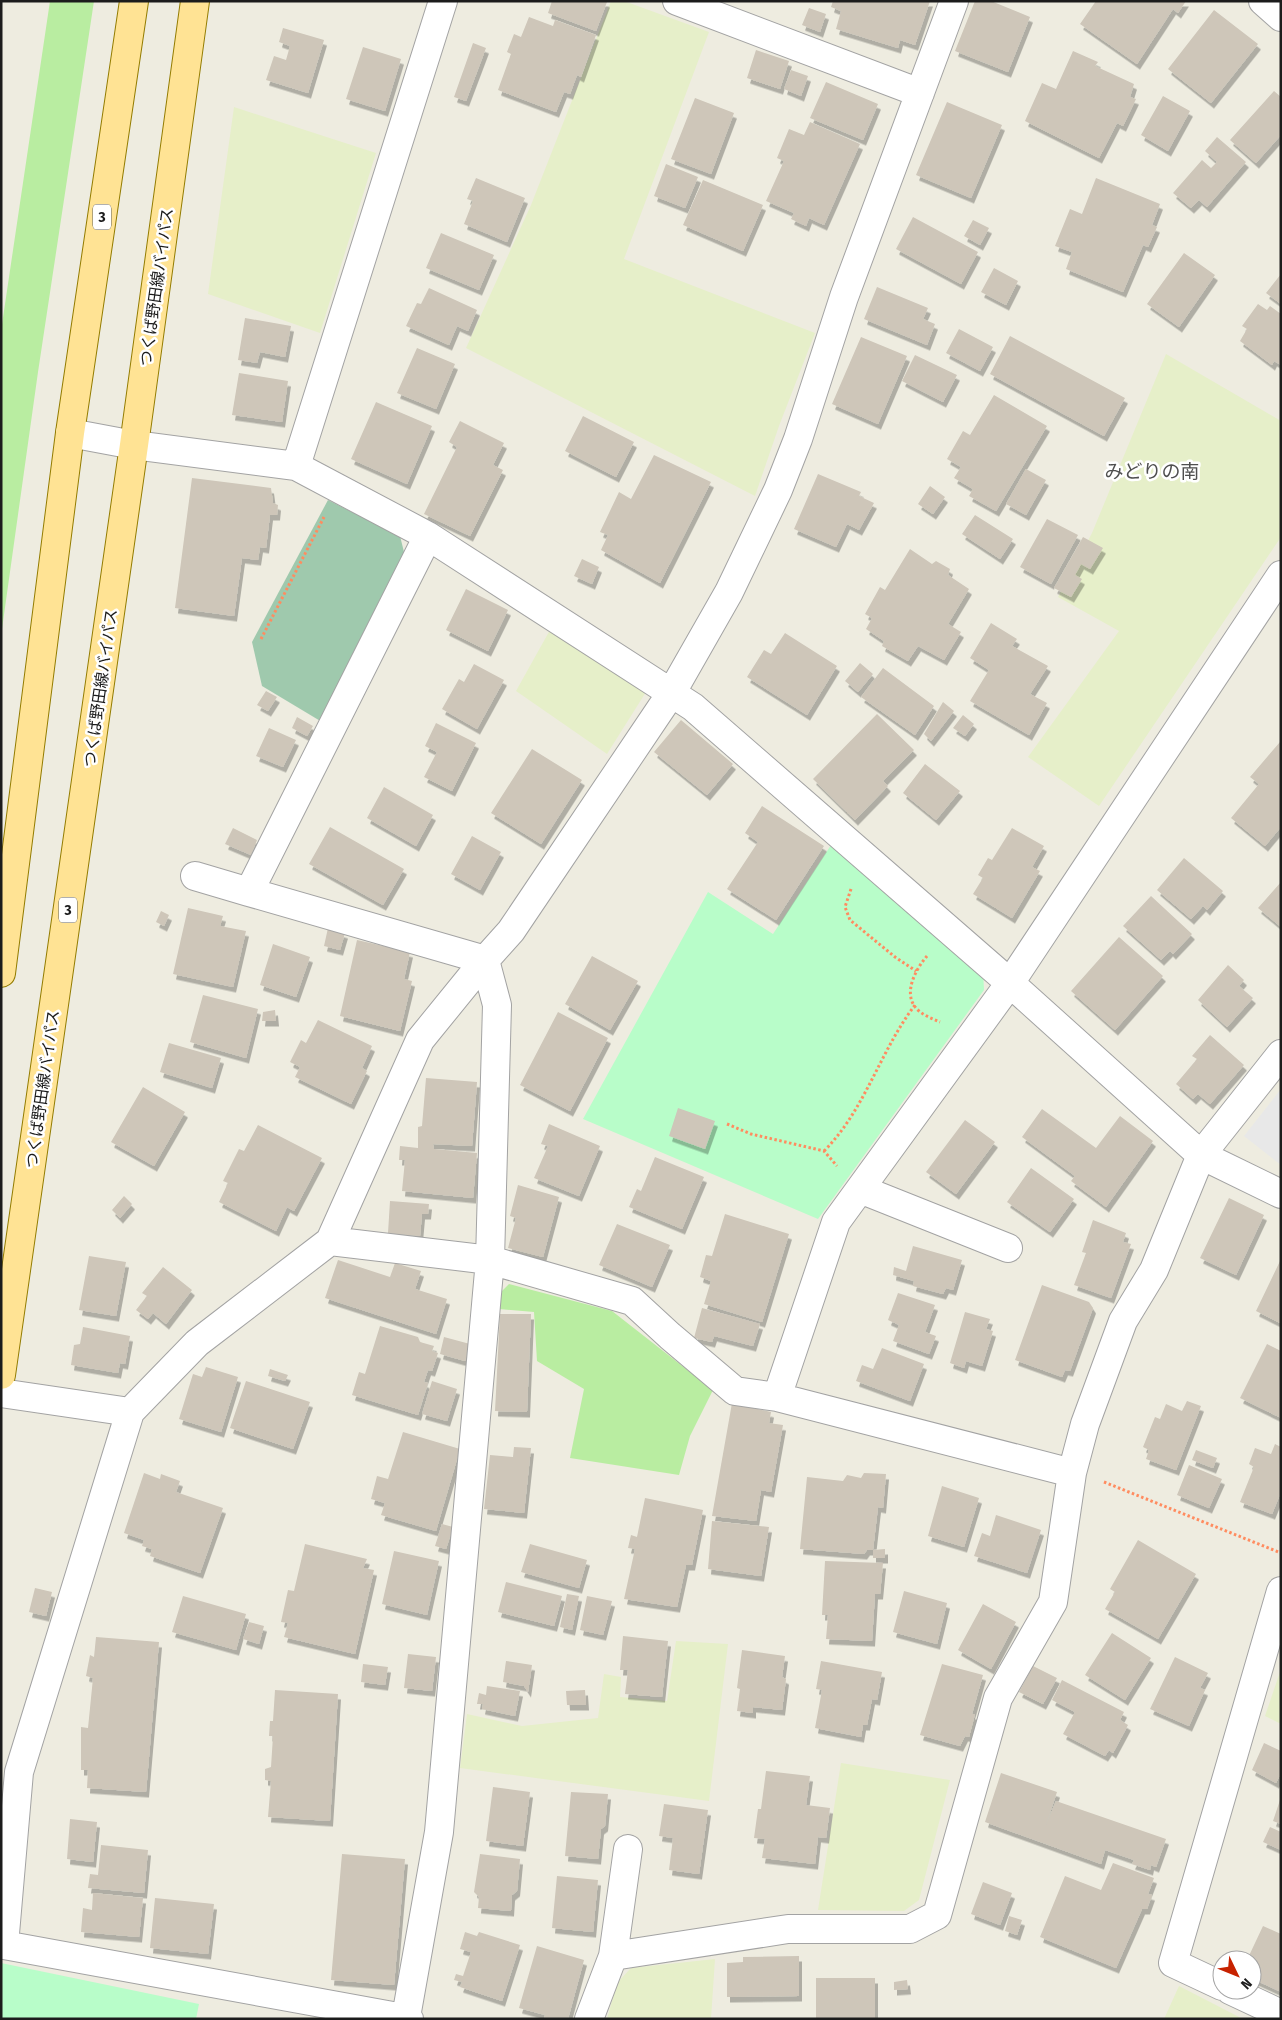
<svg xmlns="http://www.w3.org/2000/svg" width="1282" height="2020" font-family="'Fira Sans Condensed','Noto Sans JP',sans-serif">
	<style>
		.farmland { fill: #e6efc9 }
		.grass { fill: #b9eda1 }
		.cemetery { fill: #9fc9ad }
		.park { fill: #b8fdc9 }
		.parking { fill: #e8e8e8 }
		.building { fill: #cec6b9; filter: url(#shadow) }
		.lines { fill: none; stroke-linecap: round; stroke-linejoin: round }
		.street-casing { stroke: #a3a3a3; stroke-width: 30 }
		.primary-casing { stroke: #937c00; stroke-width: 30 }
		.path { stroke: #ff8c60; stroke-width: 3; stroke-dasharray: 2.5 2.5; stroke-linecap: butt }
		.street { stroke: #fff; stroke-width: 28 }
		.primary { stroke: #ffe394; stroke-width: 28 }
		.labels { text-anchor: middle; stroke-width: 5; stroke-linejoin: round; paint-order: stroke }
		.shield { fill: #fff; stroke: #606060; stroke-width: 1 }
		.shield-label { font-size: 15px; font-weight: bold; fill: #1c1c1c }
		.street-label { font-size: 16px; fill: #1c1c1c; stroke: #fff }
		.quarter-label { font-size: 19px; fill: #4f4f4f; stroke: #fff }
	</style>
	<defs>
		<filter id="shadow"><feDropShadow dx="3" dy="5.5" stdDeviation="0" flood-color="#0004"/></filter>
	</defs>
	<rect width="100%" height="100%" fill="#eeece0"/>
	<!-- farmland -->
	<path class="farmland" d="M611,1H624L709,32L624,259L815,333L779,426L755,496L466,348L531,205Z
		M234,107L376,153L320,333L208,294Z
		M1166,354L1281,421V537L1099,806L1028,757L1119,631L1058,597L1092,533Z
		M550,630L646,692L607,754L516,691Z
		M676,1641L728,1644L709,1801L460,1768L467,1714L522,1726L598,1718L604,1674L621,1677L620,1697L667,1701Z
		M1281,1669V1724L1265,1716Z
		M841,1763L950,1780L919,1900L904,1911L818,1910Z
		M715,1959L711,2019H607L617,1983L631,1968Z
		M1179,1986L1243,2019H1164Z"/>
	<!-- grass -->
	<path class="grass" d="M50,1H94L38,372L1,636V331Z
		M509,1284L612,1311L713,1390L690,1436L679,1475L570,1458L584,1389L537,1361L534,1312L499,1309L501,1292Z"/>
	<!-- cemetery -->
	<path class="cemetery" d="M328,500L400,536L404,552L322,722L262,686L252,642Z"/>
	<!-- park -->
	<path class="park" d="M831,845L983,970L984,990L818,1219L583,1119L708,892L773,934Z
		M1,1963L199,2004L196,2019H1Z"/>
	<!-- parking -->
	<path class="parking" d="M1281,1089V1165L1244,1136Z"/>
	<!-- building -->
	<path class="building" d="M552,1H605L607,2L596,31L548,13Z
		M833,1H930L915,45L900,40L898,48L836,29L841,11L831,7Z
		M975,1H991L1030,17L1008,72L955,51Z
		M1096,1H1186L1178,13L1173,9L1137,64L1080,24Z
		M809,8L826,14L820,32L802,25Z
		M1214,10L1258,44L1211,103L1168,69Z
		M529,17L553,26L555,20L596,35L581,77L577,75L570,94L564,92L556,112L498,90L511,54L507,52L514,34L521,37Z
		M283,28L324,40L308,93L266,80L274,56L286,60L290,46L279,42Z
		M473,43L486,48L466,101L454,97Z
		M363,47L401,59L385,111L346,99Z
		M756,50L789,61L780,89L747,78Z
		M1073,51L1098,62L1095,66L1134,84L1130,97L1136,99L1123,126L1117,123L1099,158L1025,121L1042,83L1056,89Z
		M791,70L808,76L801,96L784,89Z
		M826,82L878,104L863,140L810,118Z
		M1274,91L1281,97V135L1256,163L1230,140Z
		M1163,96L1190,111L1168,151L1141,135Z
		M695,98L734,113L711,174L671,159Z
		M947,102L1002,125L971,198L916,175Z
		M810,122L860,144L824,225L809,218L806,226L791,219L794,213L766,201L784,161L777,158L789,129L804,135Z
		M1217,137L1246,162L1207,207L1199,200L1191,208L1173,193L1202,160L1211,168L1217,162L1205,151Z
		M666,164L698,177L685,208L654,196Z
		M476,178L525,198L507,242L464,224L473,201L467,199Z
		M1096,178L1160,204L1152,225L1157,227L1148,247L1143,245L1123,292L1066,269L1072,252L1055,246L1070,209L1082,214Z
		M703,180L763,205L743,251L683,225Z
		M913,217L978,252L961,284L896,249Z
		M973,220L989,228L980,245L964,236Z
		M441,233L494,255L479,290L426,268Z
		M1184,253L1215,275L1179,327L1147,304Z
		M994,268L1018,281L1006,305L981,292Z
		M1281,274V304L1266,293Z
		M877,287L928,308L923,319L935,324L927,345L864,319Z
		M429,288L477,310L468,331L457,326L449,345L406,326L417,303L421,304Z
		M1258,304L1267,310L1270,306L1281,314V365L1274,361L1272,365L1240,341L1247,329L1242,326Z
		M245,318L291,326L285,357L260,352L257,363L238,360Z
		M959,329L993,347L980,371L946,353Z
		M1010,336L1125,398L1104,436L990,374Z
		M861,337L907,356L878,424L832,404Z
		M417,348L455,364L436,409L397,393Z
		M915,355L957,375L943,402L902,381Z
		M239,373L288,381L282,422L232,415Z
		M994,395L1047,426L996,511L969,496L973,489L954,478L961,467L947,459L963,431L970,435Z
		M376,402L432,426L407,484L351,459Z
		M583,416L634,442L616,477L565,451Z
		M460,421L504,443L493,465L503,470L470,536L424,514L457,447L449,442Z
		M654,455L711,482L660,583L601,550L608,535L600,532L619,492L631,499Z
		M1026,469L1046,480L1026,515L1006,504Z
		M818,474L861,492L859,496L874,503L859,530L847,524L836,547L794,529Z
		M192,478L271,488L273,503L278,505L277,515H270L266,548L260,547L258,560L242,558L234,616L175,608Z
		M930,486L945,497L933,514L918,504Z
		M975,515L1013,539L1000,559L962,534Z
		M1047,519L1078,535L1051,584L1020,567Z
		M1083,537L1103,548L1090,569L1081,564L1075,575L1082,579L1071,597L1054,588Z
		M910,549L932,564L936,561L950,569L948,575L969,589L948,624L961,632L944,660L918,646L908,661L882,646L884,641L866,629L872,618L865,614L880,587L885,590Z
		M582,559L599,567L592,584L574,576Z
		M466,589L508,610L488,651L446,630Z
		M991,623L1017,639L1012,646L1048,666L1030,694L1047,703L1029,735L970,701L989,670L970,658Z
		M785,633L837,666L807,715L747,677L764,650L771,654Z
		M860,663L873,674L858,692L845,681Z
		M474,664L504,680L477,729L442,709L459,679L464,682Z
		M883,668L934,706L915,735L861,697Z
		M266,691L277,697L268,711L257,705Z
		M943,702L954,711L931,741L924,734Z
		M877,714L914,750L883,781L888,786L855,820L813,779Z
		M963,715L974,724L965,736L953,728Z
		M297,717L313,726L307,736L292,728Z
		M681,720L733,764L707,795L654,752Z
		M436,723L476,743L452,791L424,777L437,752L425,746Z
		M269,728L296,740L283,767L256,756Z
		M1280,742L1281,827L1265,846L1231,818L1259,784L1250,777Z
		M532,749L582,780L541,844L491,813Z
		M925,764L960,791L936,820L903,793Z
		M384,787L433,815L416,846L367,818Z
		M762,806L824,846L776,920L727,889L758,842L745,833Z
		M330,827L404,869L383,905L309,864Z
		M233,828L257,840L251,855L225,844Z
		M1012,828L1044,846L1032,867L1040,871L1012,918L973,894L983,878L978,875L988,858L992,860Z
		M472,836L501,852L480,890L451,874Z
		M1184,858L1223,891L1207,910L1203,906L1191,919L1157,890Z
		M1281,882V927L1258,908Z
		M1151,896L1192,934L1173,954L1170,951L1161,960L1123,926Z
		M188,908L223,916L220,926L246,931L233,987L173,974Z
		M161,911L169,915L164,926L156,922Z
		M328,928L345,933L340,950L324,946Z
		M1119,937L1163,976L1115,1030L1071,991Z
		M357,940L410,952L404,979L412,981L400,1031L340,1016Z
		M273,944L310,957L296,997L260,985Z
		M592,956L638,981L610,1030L565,1004Z
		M1228,965L1244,980L1239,986L1253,998L1227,1027L1198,1000Z
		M203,995L258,1009L246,1058L190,1042Z
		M275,1010L276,1021H262L263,1012Z
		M558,1012L608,1038L570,1111L520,1085Z
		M318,1020L372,1046L362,1068L367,1071L351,1104L295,1077L300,1067L290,1062L301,1040L306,1043Z
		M1210,1035L1244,1065L1210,1104L1198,1094L1193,1099L1176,1084L1197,1059L1192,1056Z
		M169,1043L221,1058L212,1088L160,1072Z
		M426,1078L477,1082L472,1146L433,1144L434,1149L477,1153L473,1198L402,1191L405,1160H399L400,1146L418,1148V1127L422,1126Z
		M143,1087L185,1112L154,1166L111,1142Z
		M678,1108L715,1121L705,1149L669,1136Z
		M1042,1109L1096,1148L1120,1116L1153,1141L1106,1207L1071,1181L1075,1176L1022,1137Z
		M965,1120L995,1142L956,1194L926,1172Z
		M549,1124L600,1146L579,1196L534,1178L548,1146L541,1144Z
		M258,1125L322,1158L294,1211L287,1207L276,1231L219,1202L228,1183L223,1181L239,1149L244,1151Z
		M655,1157L704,1177L682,1229L629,1207L637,1189L641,1191Z
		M1031,1168L1074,1199L1050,1232L1007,1202Z
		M518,1185L559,1197L543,1257L508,1248L516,1218L510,1216Z
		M124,1196L132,1204L120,1218L112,1210Z
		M1229,1198L1264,1215L1236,1275L1200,1258Z
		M390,1201L429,1204L428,1214H422L420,1236L388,1233Z
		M725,1214L789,1234L762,1322L704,1304L711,1281L700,1277L706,1255L712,1256Z
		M1093,1220L1126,1233L1123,1242L1131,1244L1111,1298L1074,1285L1086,1253L1082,1252Z
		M617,1224L670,1245L652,1287L599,1265Z
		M913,1246L962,1260L953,1290L946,1288L943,1294L913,1286L914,1281L893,1275L894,1267L906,1271Z
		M89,1256L126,1262L116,1316L79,1310Z
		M1281,1259V1321L1280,1323L1256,1311Z
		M338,1260L390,1277L395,1263L421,1271L415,1289L447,1299L436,1334L325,1298Z
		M163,1267L192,1290L166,1324L153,1313L148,1319L136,1310L147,1296L142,1293Z
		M1042,1285L1089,1302L1093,1308L1070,1371L1065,1370L1062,1377L1015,1360Z
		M898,1293L935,1305L925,1332L936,1336L929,1354L893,1341L899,1325L888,1320Z
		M702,1308L760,1324L753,1346L714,1336L712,1342L694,1338Z
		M965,1312L990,1319L986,1329L993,1331L982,1366L966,1361L964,1368L950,1363Z
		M500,1314H531L527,1412L495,1411Z
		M380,1326L418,1337L420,1342L434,1346L432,1351L438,1353L432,1371L428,1370L424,1382L428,1383L418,1415L352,1395L359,1372L365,1374Z
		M83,1327L130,1336L125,1364L120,1363L118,1373L71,1365L74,1345L80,1344Z
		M444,1337L470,1344L465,1361L440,1354Z
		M1267,1344L1281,1351V1418L1240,1398Z
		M882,1348L924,1364L910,1401L856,1381L862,1365L873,1369Z
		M206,1367L238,1377L221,1432L179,1419L193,1374L202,1377Z
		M270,1369L288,1375L285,1381L268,1376Z
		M246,1381L310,1402L293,1449L230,1428Z
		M432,1381L457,1389L447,1421L422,1414Z
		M1187,1401L1201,1406L1176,1470L1146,1459L1149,1450L1143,1447L1155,1417L1160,1419L1166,1404L1182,1411Z
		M732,1403L771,1412L769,1423L783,1425L771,1492L761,1490L756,1521L712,1516Z
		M403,1432L460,1449L436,1531L381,1515L385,1503L371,1499L377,1476L388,1479Z
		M1275,1444L1281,1447V1492L1272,1514L1240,1502L1254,1467L1249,1464L1255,1448L1271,1454Z
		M514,1447L531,1448L524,1513L484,1509L490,1455L513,1457Z
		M1196,1450L1217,1458L1213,1468L1192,1460Z
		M1189,1465L1222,1479L1209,1508L1177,1495Z
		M144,1473L160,1479L161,1474L180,1481L176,1492L223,1508L200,1573L150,1556L152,1549L142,1546L144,1540L124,1533Z
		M864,1473L886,1474L883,1508L878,1507L873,1550H867L864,1554L800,1549L807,1477L843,1481L847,1475L861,1478Z
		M942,1486L979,1498L964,1547L928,1536Z
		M645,1498L703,1510L692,1565H686L677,1607L624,1599L635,1549L628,1548L631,1535L637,1537Z
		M996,1515L1041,1530L1027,1573L974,1556L982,1533L990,1536Z
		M712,1521L769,1527L761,1576L708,1569Z
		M442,1524L453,1527L446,1549L435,1546Z
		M1138,1540L1196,1574L1158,1639L1105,1609L1115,1592L1110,1589Z
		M305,1544L367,1559L363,1568L374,1570L355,1654L284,1637L288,1623L281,1622L288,1590L294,1591Z
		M530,1544L587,1560L579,1588L521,1572Z
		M885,1549V1558H873V1550Z
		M394,1551L439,1561L427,1615L382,1604Z
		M825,1561L883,1563L880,1594H875L872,1641L826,1639L828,1615H822Z
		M506,1582L562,1596L554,1626L498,1612Z
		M35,1588L52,1592L46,1616L29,1612Z
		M904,1591L947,1603L937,1644L893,1632Z
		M567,1594L579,1596L572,1630L560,1627Z
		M183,1596L246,1614L236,1650L172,1632Z
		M587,1596L612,1601L603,1635L580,1630Z
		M983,1604L1016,1622L991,1669L958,1650Z
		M249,1622L264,1626L259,1644L243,1639Z
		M1112,1633L1151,1658L1125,1700L1085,1675Z
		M623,1636L668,1641L662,1697L625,1694L628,1670H620Z
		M96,1637L159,1642L146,1792L87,1788L88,1770H81V1727L88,1728L93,1678L86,1676L90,1655L94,1657Z
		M742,1650L785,1656L782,1677L786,1679L782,1710L753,1707V1713L737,1711L740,1689L737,1688Z
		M408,1654L436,1657L432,1691L404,1688Z
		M1175,1657L1208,1673L1200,1688L1205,1690L1189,1726L1150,1709Z
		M506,1661L532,1665L528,1692L524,1686L503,1682Z
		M821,1661L882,1672L877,1700L872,1699L867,1725H863L861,1737L815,1728L822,1690L816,1689Z
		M363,1664L388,1667L385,1685L361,1682Z
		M942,1664L983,1675L972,1714H975L969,1737L965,1736L960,1746L920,1735Z
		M1033,1666L1057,1678L1043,1704L1019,1692Z
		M1062,1680L1124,1712L1120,1720L1128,1725L1113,1753L1109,1750L1105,1756L1063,1734L1075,1712L1052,1700Z
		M487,1686L520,1691L515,1716L482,1709L483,1704H477L479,1693L486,1695Z
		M275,1690L338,1694L330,1821L268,1817L271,1781L265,1780V1769L271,1767L273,1736H269L270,1721H273Z
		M585,1690L586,1705H567L566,1691Z
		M1264,1743L1281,1751V1773L1276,1783L1252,1770Z
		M766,1771L810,1776L806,1805L830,1808L826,1838L818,1837L815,1864L762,1858L765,1839L754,1838L758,1809H761Z
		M1001,1773L1057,1792L1046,1825L1056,1801L1166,1839L1156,1867L1151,1865L1150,1870L1132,1864L1134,1860L1105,1850L1101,1864L985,1822Z
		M493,1787L530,1792L523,1846L486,1841Z
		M571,1792L608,1794L605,1826L601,1829L598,1859L565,1856Z
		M1280,1800H1281V1824L1273,1821Z
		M664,1804L708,1810L699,1874L669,1870L673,1838L659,1836Z
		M70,1819L97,1822L93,1862L67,1859Z
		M1270,1827L1281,1832V1850L1263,1842Z
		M101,1845L148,1850L144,1893L88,1888L90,1874L98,1875Z
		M342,1854L405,1859L394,1985L331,1980Z
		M480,1854L520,1859L517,1891L512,1895L511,1911L478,1908L479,1897L474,1892Z
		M1113,1863L1154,1878L1148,1894L1152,1895L1147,1909H1142L1116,1968L1040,1937L1065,1876L1101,1890Z
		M557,1876L598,1880L593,1932L552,1928Z
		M983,1882L1012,1893L1000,1925L971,1914Z
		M93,1893L143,1898L139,1937L81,1932L83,1908L92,1910Z
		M155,1898L214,1904L208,1954L150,1948Z
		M1009,1916L1022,1920L1017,1935L1005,1931Z
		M1263,1926L1281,1934V1992L1255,1980L1257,1975L1252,1972V1960H1247Z
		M465,1932L477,1936L479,1932L520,1945L502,2001L460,1987L462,1982L454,1980L456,1974L463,1976L471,1952L460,1949Z
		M537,1946L584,1960L568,2019H544L545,2015L519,2008Z
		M799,1956V1996L727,1997V1963L743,1962V1957Z
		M816,1978H875V2019H816Z
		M907,1980L908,1989L894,1990V1982Z"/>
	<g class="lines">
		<defs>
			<path id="street" d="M677,1L920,93
				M1263,1L1281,17
				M70,433L134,445L296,466L428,536L693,707L1010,983L1201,1155L1281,1194
				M296,466L443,1
				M195,876L249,892
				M860,1189L1008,1248
				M330,1241L490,1260L632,1301L670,1336L735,1391L777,1397L1072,1473L1085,1424L1123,1321L1154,1270L1201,1155L1281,1054
				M1,1393L130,1412
				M777,1397L836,1222L1010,983L1281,575
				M613,1956L628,1849
				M1222,1986L1173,1963L1281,1591
				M1230,1990L1281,2014
				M406,2017L439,1832L490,1260L497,1005L485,960L249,892L428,536
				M409,2019L4,1945L19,1772L130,1412L197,1343L330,1241L420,1040L485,960L511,931L672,692L729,592L778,490L798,439L844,297L954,1
				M589,2019L613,1956L788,1929H910L937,1915L998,1698L1053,1602L1072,1473"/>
			<path id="primary" d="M1,973L70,433L134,1
				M1,1375L134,445L195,1"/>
		</defs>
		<!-- street casing -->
		<use href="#street" class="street-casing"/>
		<!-- primary casing -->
		<use href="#primary" class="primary-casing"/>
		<!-- path -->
		<path class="path" d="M261,639L324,517
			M851,889L845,907L850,920L895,957L916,971
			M927,956C915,970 901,996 919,1011C925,1016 933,1019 940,1022
			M727,1124L751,1134L824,1151L837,1166
			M824,1151C865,1110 880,1051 915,1005
			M1104,1482L1281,1553"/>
		<!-- street -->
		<use href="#street" class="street"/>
		<!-- primary -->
		<use href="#primary" class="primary"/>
	</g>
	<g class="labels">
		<!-- shield labels -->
		<g class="shield">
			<rect x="93" y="204.5" width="18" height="25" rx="4"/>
			<rect x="59" y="897.5" width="18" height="25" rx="4"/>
		</g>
		<g class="shield-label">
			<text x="102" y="222">3</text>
			<text x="68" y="915">3</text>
		</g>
		<!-- street labels -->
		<g class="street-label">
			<text transform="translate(156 287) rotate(-82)" y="6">つくば野田線バイパス</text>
			<text transform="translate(100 688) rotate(-82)" y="6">つくば野田線バイパス</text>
			<text transform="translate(42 1089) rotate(-82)" y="6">つくば野田線バイパス</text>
		</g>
		<!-- quarter labels -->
		<g class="quarter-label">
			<text x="1152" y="478">みどりの南</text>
		</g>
	</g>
	<!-- border -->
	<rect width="1282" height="2020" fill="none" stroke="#1c1c1c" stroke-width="5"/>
	<!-- north arrow -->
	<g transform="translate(1237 1975) rotate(133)"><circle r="24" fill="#ffffff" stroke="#a4a4a4"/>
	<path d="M0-4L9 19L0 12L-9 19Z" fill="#c72200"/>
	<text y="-8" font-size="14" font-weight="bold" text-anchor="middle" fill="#1c1c1c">N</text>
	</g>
</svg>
